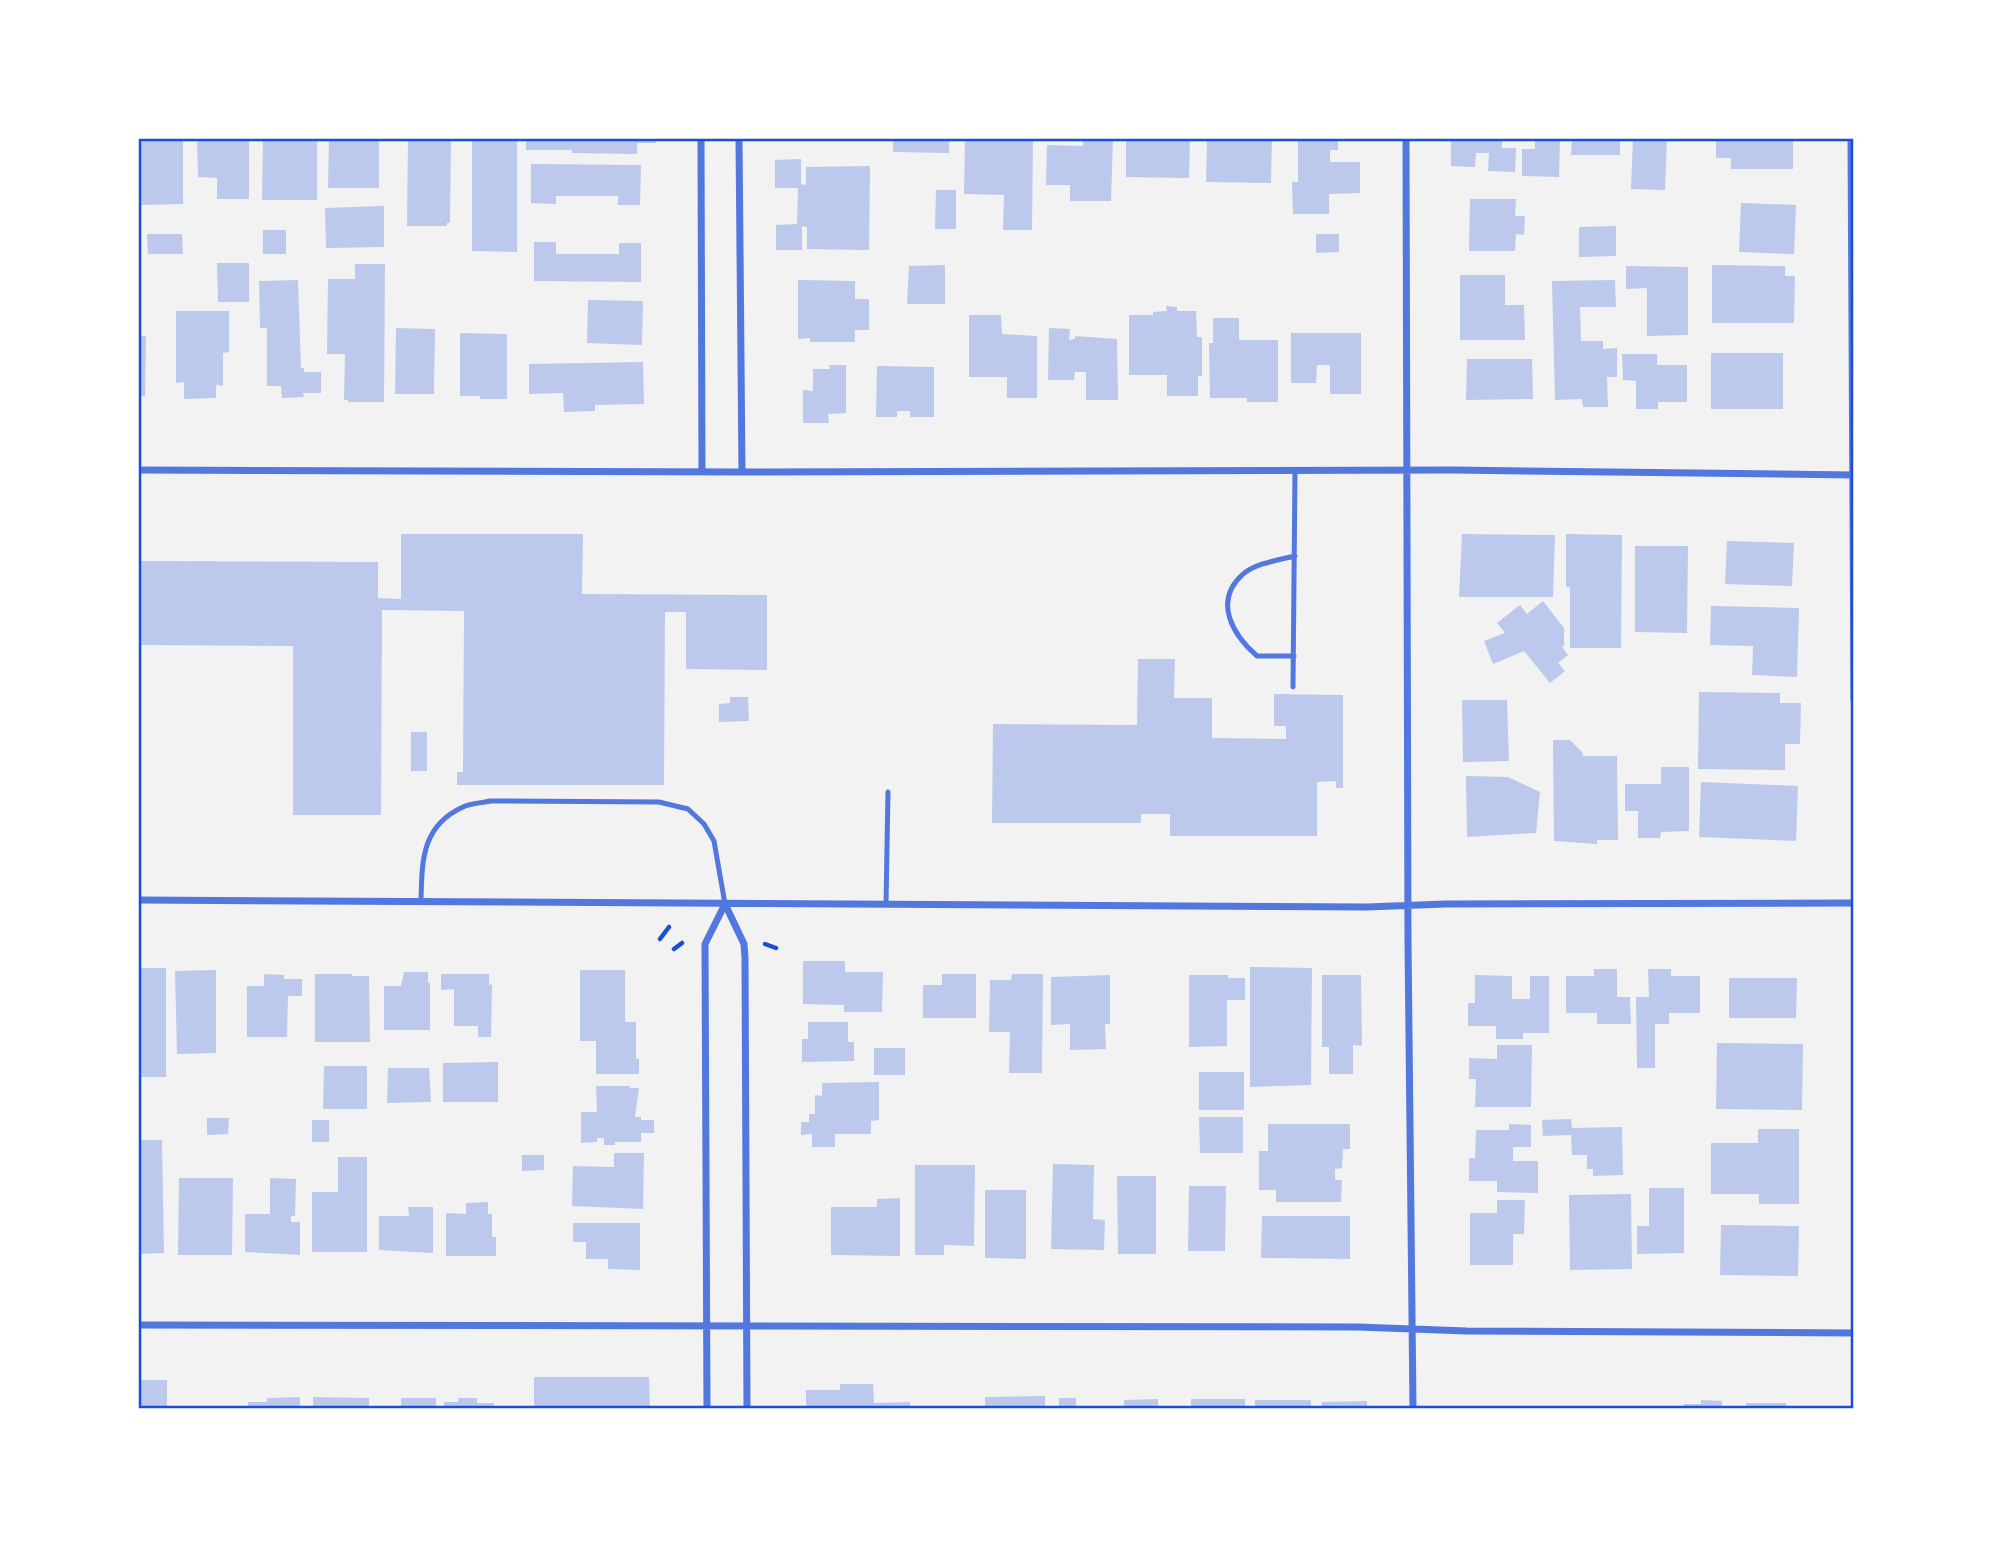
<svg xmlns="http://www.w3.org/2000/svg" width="1992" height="1547" font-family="Karla,sans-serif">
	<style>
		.building { fill: #bdc9ec }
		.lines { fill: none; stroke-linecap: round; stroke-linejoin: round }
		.path { stroke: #1d4ed8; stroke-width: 4.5 }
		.service { stroke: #5277de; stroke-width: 5 }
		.minor { stroke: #5277de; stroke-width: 7 }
		.neatline { fill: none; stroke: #1d4ed8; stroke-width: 2.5 }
	</style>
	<rect width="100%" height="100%" fill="#f2f2f2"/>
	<!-- building -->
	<path class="building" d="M138,138H183V204L138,205Z
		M197,138H249V199H217V178L198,177Z
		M263,138H317V200H262Z
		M329,138H379V188H328Z
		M408,138H451L450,223H447V226H407Z
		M472,138H517V252L472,251Z
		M526,138H656V143H637V154L572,153V150H526Z
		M893,138H949V153L893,152Z
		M965,138H1033L1032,230H1003L1004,195L964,194Z
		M1083,138H1113L1111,201H1070V185H1046L1047,145L1083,146Z
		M1126,138H1190L1189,178L1126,177Z
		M1242,138H1272L1271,183L1206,182L1207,139Z
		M1298,138H1338V150H1330V162H1360V193L1329,194V214H1293L1292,182H1298Z
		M1451,138H1502V148H1516L1515,172L1488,171L1489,153H1476L1475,167L1451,166Z
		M1535,138H1560L1559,177L1522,176V149H1535Z
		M1572,138H1620V155H1571Z
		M1633,138H1667L1665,190L1631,189Z
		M1716,138H1793V169H1731V158H1716Z
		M801,159V184L806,185V167L870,166L869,250L807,249V227L802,226V250H776V225L797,224L798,188H775V160Z
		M531,164L641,165L640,205H618V196H556V204L531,203Z
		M936,190H956V229H935Z
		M1470,199H1516L1515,216H1525L1524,235L1516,234L1515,251H1469Z
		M1741,203L1796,205L1794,254L1739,252Z
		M384,206V247L326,248L325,208Z
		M1616,226V256L1579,257V227Z
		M263,230H286V254H263Z
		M147,234H182L183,254H148Z
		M1316,234H1339V252L1316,253Z
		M534,242H556V254H619V243H641V282L534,281Z
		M217,263H249V302H218Z
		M355,264H385L384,402H348V400H344L345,354H327L328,279H355Z
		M945,265V304H907L909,266Z
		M1712,265L1785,266V276H1795L1794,323H1712Z
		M1626,266L1688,267V335L1647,336V288L1626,289Z
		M1460,275H1505V305H1524L1525,340H1460Z
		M298,280L301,368H304V372H321V393H303L304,397L282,398L281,386H267V328H260L259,281Z
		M798,280L855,281V299H869V330H855V342H810V338L798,339Z
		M1615,280L1616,307H1580L1581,341H1603V349L1617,348V377H1607L1608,407H1583L1582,399L1555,400L1552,281Z
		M588,300L643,301L642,345L587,343Z
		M1166,306L1177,307V311H1196L1197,337H1202V376H1198V396H1167V375H1129V315H1153V312L1167,311Z
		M176,311H229V352L223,353V386L216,385V398L184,399V382L176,383Z
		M969,315H1001L1002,334L1037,336V398H1007V377H969Z
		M1213,318H1239V340H1278V402H1247V398H1210L1209,343H1213Z
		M396,328L435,329L434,394H395Z
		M1049,328L1070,329L1069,340L1075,339V336L1117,339L1118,400H1086V372H1075L1074,380H1048Z
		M460,333L507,334V399H480V396H460Z
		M1291,333H1361V394H1330V365H1317L1316,383H1291Z
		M138,336H146L145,396H138Z
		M1711,353H1783V409H1711Z
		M1622,354H1657V365H1687V402H1658V409H1636V381L1623,380Z
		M1467,359H1532L1533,399L1466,400Z
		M643,362L644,404L595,405V411L564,412L563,393L529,394V364Z
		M829,365H846V413L828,414L829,423H803V390L813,391V369H830Z
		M877,366L934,367V417H910V411H897V417H876Z
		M401,534H583L582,594L767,595V670L686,669V612H665L664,785H457V772H463L464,611L382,610L381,815H293V646L138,645V561L378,562V598L401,599Z
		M1462,534L1555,535L1553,597H1459Z
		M1566,534L1622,535L1621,648H1570V587H1566Z
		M1727,541L1794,543L1792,586L1725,584Z
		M1635,546H1688L1687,633L1635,632Z
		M1543,601L1564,628V646L1562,647L1568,655L1558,663L1565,671L1550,683L1524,651L1493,664L1484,641L1505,633L1497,623L1520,605L1527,614Z
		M1711,606L1799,608L1797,677L1752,675L1753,646L1710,645Z
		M1138,659H1175L1174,698H1212V738L1286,739V726H1274V694L1343,695V788H1336V781L1317,782V836H1170V814H1141V823H992L993,724L1137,725Z
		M1699,692L1780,693V703H1801L1800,744H1785V770L1698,769Z
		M730,697H748L749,721L719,722V704L730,703Z
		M1462,700H1507L1509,761L1463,762Z
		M411,732H427V771H411Z
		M1553,740H1570L1582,752L1583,756H1617L1618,840H1597V844L1554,841Z
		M1661,767H1689V831L1661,832L1660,838H1638V811H1625V784H1661Z
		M1466,776L1508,777L1540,792L1536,833L1467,837Z
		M1701,782L1798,786L1796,841L1699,837Z
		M803,961H845V972H883L882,1012H844V1005L803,1004Z
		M1250,967L1312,968L1311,1085L1250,1087Z
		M139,968H166V1077H138Z
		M1594,969H1617V997H1630L1631,1024H1597V1013H1566V976H1594Z
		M1648,969H1671V976H1700V1013H1669V1024H1655V1068H1637L1636,997H1649Z
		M216,970V1053L177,1054L175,971Z
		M580,970H625V1022H636V1059H639V1074H596V1041H580Z
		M404,972H428V983H430V1030H384V986H401Z
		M264,974L284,975V979H302V996H288L287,1037H247V986H264Z
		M315,974H352V976H369L370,1042H315Z
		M441,974H489V985L492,984L491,1037H478V1026H454V989L441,990Z
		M942,974H976V1018H923V985H942Z
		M1012,974H1043L1042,1073H1009L1010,1032H989L990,980H1011Z
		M1110,975V1024H1105L1106,1049L1070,1050V1024L1051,1025V977Z
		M1189,975H1228V978H1245V1000H1227V1046L1189,1047Z
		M1322,975H1361L1362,1046L1353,1045V1074H1329V1047H1322Z
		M1475,975L1512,976V999H1530V976H1549V1033H1523V1039H1496V1026H1468V1003H1475Z
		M1729,978H1797L1796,1018H1729Z
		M808,1022H848V1042H854V1061L802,1062V1039H808Z
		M1717,1043L1803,1044L1802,1110L1716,1109Z
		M1497,1045H1532L1531,1107H1475L1476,1079H1469V1058L1497,1059Z
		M874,1048H905V1075H874Z
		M498,1062V1102H443V1063Z
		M324,1066H367V1109H323Z
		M388,1068H429L431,1102L387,1103Z
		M1199,1072H1244V1110H1199Z
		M879,1082V1120L871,1121V1134H835V1147H812V1134L801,1135V1122H809V1114H815V1095L822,1096V1083Z
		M596,1086H630V1088H639L635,1117H641V1120H654V1133H641V1142H615V1145H604V1138H597V1142L581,1143V1112H597Z
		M1199,1117H1243V1153H1200Z
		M207,1118H229L228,1134L207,1135Z
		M1571,1119L1572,1128L1622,1127L1623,1175L1593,1176V1169H1587V1155H1572L1571,1135L1543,1136L1542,1120Z
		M312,1120H329V1142H312Z
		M1268,1124H1350V1149H1343L1342,1168L1335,1169V1180H1342L1341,1202H1276V1190H1259V1151H1268Z
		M1509,1124L1531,1125V1147H1513V1161H1538V1193L1497,1192V1181H1469V1158H1475L1476,1130H1509Z
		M1758,1129H1799V1204H1759V1194H1711V1143H1758Z
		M138,1140H162L164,1253L138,1254Z
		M614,1153H644L643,1209L572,1206L573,1166L614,1167Z
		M522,1155H544V1170L522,1171Z
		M338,1157H367V1252H312V1192H338Z
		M1053,1164L1094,1165L1093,1219L1105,1220L1104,1250L1051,1249Z
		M915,1165H975L974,1246L944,1245V1255H915Z
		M1117,1176H1156V1254H1118Z
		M179,1178H233L232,1255H178Z
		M270,1178L296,1179L295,1216H291V1222H300V1255L245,1252V1214H270Z
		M1189,1186H1226L1225,1251H1188Z
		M1649,1188H1684V1253L1637,1254V1226H1649Z
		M985,1190H1026V1259L985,1258Z
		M1631,1194L1632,1269L1570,1270L1569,1195Z
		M900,1198V1256L831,1255V1207H877V1199Z
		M1497,1200H1525L1524,1234H1513V1265H1470V1213H1497Z
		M488,1202V1214H492V1237H496V1256H446V1213L466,1214V1203Z
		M408,1207H433V1253L379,1250V1216H409Z
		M1262,1216H1350V1259L1261,1258Z
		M573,1223H640V1270L608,1269V1259H586V1242H573Z
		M1721,1225L1799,1226L1798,1276L1720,1275Z
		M534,1377H649L650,1409H534Z
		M138,1380H167V1409H138Z
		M840,1384H873L874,1403L910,1402V1409H806V1390H840Z
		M1045,1396V1409H985V1397Z
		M300,1397V1409H248V1402H267V1398Z
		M313,1397L369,1398V1409H313Z
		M401,1398H436V1409H401Z
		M458,1398H477V1403H494V1409H444V1402H458Z
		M1059,1398H1076V1409H1059Z
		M1158,1399V1406H1178V1409H1124V1400Z
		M1191,1399H1245V1409H1191Z
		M1255,1400H1311V1409H1255Z
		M1701,1400L1722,1401V1409H1684V1404H1701Z
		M1367,1401V1409H1321L1322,1402Z
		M1746,1403H1786V1409H1746Z"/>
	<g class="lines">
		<!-- path -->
		<path class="path" d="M660,939L669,927
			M765,944L776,948
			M674,949L682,943"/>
		<!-- service -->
		<path class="service" d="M1294,656H1257C1233,635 1213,602 1242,575C1255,563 1279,560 1295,556
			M1293,687L1295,471
			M421,901C422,862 421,826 463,807C471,803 482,803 490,801L659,802L688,809L704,824L714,841L725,904
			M886,904L888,792"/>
		<!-- minor -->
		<path class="minor" d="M701,138L702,471
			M739,138L742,472
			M1406,138L1408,941L1413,1409
			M1851,138L1854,700
			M138,470L742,472L1453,470L1854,475
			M138,900L1367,907L1445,904L1854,903
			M725,904L744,944L745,958L747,1409
			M138,1325L1358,1327L1467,1331L1854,1333
			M707,1409L705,944L725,904"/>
	</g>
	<!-- border -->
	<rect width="1992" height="1547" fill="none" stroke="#ffffff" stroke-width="280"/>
	<rect x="140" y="140" width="1712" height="1267" class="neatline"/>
</svg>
